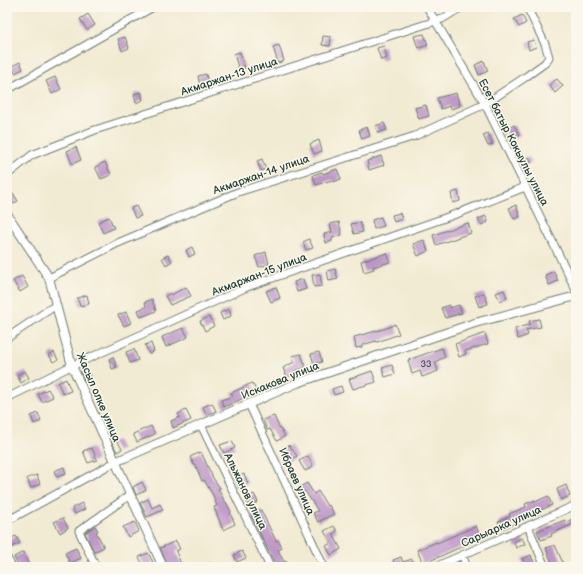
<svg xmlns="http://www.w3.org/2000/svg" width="583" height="574" font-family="'Balsamiq Sans',sans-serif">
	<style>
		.building { fill: #bd96c8 }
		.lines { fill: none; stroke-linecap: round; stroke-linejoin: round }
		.minor-casing { stroke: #697a6c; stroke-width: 9 }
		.tertiary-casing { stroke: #697a6c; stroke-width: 10 }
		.minor { stroke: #fff; stroke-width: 7 }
		.tertiary { stroke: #fff; stroke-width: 8 }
		.labels { text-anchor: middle; stroke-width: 3; stroke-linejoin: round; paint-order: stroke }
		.number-label { font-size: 9px; fill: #465359 }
		.street-label { font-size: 11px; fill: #1f3d34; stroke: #fbf7ec }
	</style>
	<rect width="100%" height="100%" fill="#fbf7ec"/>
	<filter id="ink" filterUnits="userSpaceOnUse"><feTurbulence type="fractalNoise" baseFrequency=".025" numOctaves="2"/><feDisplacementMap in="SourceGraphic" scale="8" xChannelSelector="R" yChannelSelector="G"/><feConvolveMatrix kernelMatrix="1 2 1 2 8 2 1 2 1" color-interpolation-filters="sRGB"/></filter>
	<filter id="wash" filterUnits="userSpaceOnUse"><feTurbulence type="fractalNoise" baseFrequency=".012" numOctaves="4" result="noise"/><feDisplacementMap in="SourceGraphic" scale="16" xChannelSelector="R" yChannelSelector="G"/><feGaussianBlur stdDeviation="0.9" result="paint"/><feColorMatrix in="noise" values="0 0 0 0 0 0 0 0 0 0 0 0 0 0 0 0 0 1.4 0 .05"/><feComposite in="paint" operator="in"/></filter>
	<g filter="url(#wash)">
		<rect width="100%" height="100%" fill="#f2ebd3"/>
		<g id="blocks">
			<!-- building -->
			<path class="building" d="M88,14L95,25L87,30L80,19Z
				M522,15L526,23L519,27L514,19Z
				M424,34L428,45L418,48L414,36Z
				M323,36L331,37L330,46L322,45Z
				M125,37L129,48L122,51L118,39Z
				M534,40L536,47L529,50L527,42Z
				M279,45L284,61L278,63L273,47Z
				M384,46L387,58L381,60L377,48Z
				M240,52L245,68L239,70L234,54Z
				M484,61L488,71L479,75L475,65Z
				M20,62L23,69L15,73L12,66Z
				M206,74L208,84L200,86L198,76Z
				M55,77L61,89L52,94L46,81Z
				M557,79L563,86L555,93L549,85Z
				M141,92L143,100L136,103L134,94Z
				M456,93L460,106L451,109L450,106L441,109L437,98Z
				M426,105L429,116L419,119L415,108Z
				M384,123L387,130L378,133L375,126Z
				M514,125L520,135L511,140L505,130Z
				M367,127L370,136L362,139L359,130Z
				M488,133L493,144L488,146L483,135Z
				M319,140L322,151L314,154L310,144Z
				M76,147L81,160L72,164L67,151Z
				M381,156L384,165L369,170L367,161Z
				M529,157L532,162L523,166L520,161Z
				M262,159L266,169L261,171L257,161Z
				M105,162L111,175L101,179L95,167Z
				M337,169L341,179L333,182L332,180L316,185L313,175L322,172L323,174Z
				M458,191L460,201L453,203L451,193Z
				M13,193L18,201L13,204L8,197Z
				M516,205L520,217L514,219L509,208Z
				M136,206L141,216L135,218L131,208Z
				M400,213L402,219L394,222L392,215Z
				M486,216L488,222L481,225L478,219Z
				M109,217L114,228L103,233L98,222Z
				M381,217L384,226L374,229L372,220Z
				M339,222L342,235L332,238V241L326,243L324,234L332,232L330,224Z
				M360,222L363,232L354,234L351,224Z
				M468,223L471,233L436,245L433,235Z
				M309,239L313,248L306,250L303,242Z
				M424,240L428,251L418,256L413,244Z
				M192,247L195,254L189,257L186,250Z
				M266,252L269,264L259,267L255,256Z
				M387,253L390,262L373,267L374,269L364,272L361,261Z
				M168,255L172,261L166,265L162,258Z
				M335,269L338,279L329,281L327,271Z
				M554,271L558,281L549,285L545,275Z
				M320,274L322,286L314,287L312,275Z
				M22,276L28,287L20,292L13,281Z
				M303,279L306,289L297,292L294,282Z
				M186,287L191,296L170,305L165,296L171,293V295Z
				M276,287L280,298L271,302L266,291Z
				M504,290L507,298L500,301L496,293Z
				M484,293L488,304L479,307L475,296Z
				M87,295L89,304L80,306L77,298Z
				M152,299L156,311L141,317L138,310L146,307L145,302Z
				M449,305L450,308L459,305L462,313L445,318L441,308Z
				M229,309L231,316L223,320L220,313Z
				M126,312L131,323L124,326L118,315Z
				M209,317L214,326L205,331L200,321Z
				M539,319L541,327L526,330L528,335L518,339L515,329L530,324L529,321Z
				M395,324L399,334L377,342L376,341L362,345V347L356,348L354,337L387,328Z
				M183,328L188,337L166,347L162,337Z
				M485,333L488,344L465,351L466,354L459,357L455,344Z
				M151,343L154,351L149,354L145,345Z
				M442,348L445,357L435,362L438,371L422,377L420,371L412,374L408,360Z
				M134,349L138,360L130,363L126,352Z
				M54,352L58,360L53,362L49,355Z
				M319,352L322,362L314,364L311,354Z
				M301,354L306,368L295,371V373L287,377L283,368L294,362L292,356Z
				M113,357L117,367L112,369L109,359Z
				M392,365L395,374L385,377L382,368Z
				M87,369L91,380L85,382L81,372Z
				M25,371L29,378L21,383L17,375Z
				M372,371L376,382L353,389L349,379Z
				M66,379L71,391L63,394L58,383Z
				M252,383L257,392L224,407L221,400L233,396L231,393Z
				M341,386L343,392L334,395L332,389Z
				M48,389L53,397L42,402L38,394Z
				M212,403L216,411L207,415L203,407Z
				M186,410L191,420L173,428L171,421L180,417L178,414Z
				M38,413L41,421L34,424L31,416Z
				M274,416L278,425L285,436L277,441L270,429L267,430L263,420Z
				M151,426L155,434L137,442L133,434Z
				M117,440L122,449L117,452L112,442Z
				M232,441L235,448L224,453L220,445Z
				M289,445L297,456L288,462L281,451Z
				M92,448L97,460L88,463L83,451Z
				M201,452L213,478L220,488L218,489L225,502H226L231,512L230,513L235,524L223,530L214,507L217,506L213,495L204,480L202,481L195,464L194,465L190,457Z
				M308,456L313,467L305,471L299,461Z
				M64,467L66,474L57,477L54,471Z
				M244,474L248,483L239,488L235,478Z
				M37,475L40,484L31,488L27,478Z
				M142,482L146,490L136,495L133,487Z
				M307,483L314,494L318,491L327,506L329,505L334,514L318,522L313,513L318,511L305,491L302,493L298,488Z
				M566,485L570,496L561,500L557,489Z
				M254,494L258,502L249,506L245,498Z
				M548,496L552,505L539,511L540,513L502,529L498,522L510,516L509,514L526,507L525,504L535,500V502Z
				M148,499L152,508L160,504L163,510L147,517L140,503Z
				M82,503L85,509L75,514L72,508Z
				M261,510L276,541L278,540L282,548L278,550L284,562L286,561L289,567H277L270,554L251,515Z
				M576,516V529L573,524L551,534L552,536L541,540L537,531L565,520L566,523Z
				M63,518L68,528L60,533L54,522Z
				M135,522L139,531L128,537L123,527Z
				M95,526L98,531L96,532L104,547L94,552L85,533Z
				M334,526L337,531L333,534L341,549L331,555L326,546L331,543L324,531Z
				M476,526L481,538L423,564L417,550L437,542V543Z
				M16,536L20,543L8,549L7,540Z
				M522,538L525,544L516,548L514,542Z
				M176,541L180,549L176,551L182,567H168L160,548Z
				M555,545L562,561L565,567H555L550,558L546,548Z
				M76,548L81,558L70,563L65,553Z
				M242,551L246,558L237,562L234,555Z
				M23,552L27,561L30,567H19L14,557Z
				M148,553L153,562L144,567L139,557Z
				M531,555L535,566L526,567L522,559Z
				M401,557L403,562L412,559L415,567H396L393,560Z"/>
		</g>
	</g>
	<g filter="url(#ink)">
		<use href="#blocks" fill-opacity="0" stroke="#697a6c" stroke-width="1"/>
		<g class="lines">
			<defs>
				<path id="minor" d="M427,7L485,104L576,290
					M7,90L153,7
					M7,175L32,155L95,130L442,19L462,7
					M49,278L118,243L238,192L415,136L485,104L524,78L545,63L549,57L545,44L527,7
					M7,338L56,305
					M7,398L67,368L247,287L459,213L525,187
					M249,404L324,567
					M201,425L270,567
					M7,521L115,462
					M528,526L545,567
					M462,555L467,567
					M7,558L12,567
					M96,567L79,531L130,495
					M210,567H211
					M435,567L576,505"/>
				<path id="tertiary" d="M7,214L49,278L72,366L163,567
					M115,462L297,383L475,323L576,296"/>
			</defs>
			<!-- minor casing -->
			<use href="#minor" class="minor-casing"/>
			<!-- tertiary casing -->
			<use href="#tertiary" class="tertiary-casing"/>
			<!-- minor -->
			<use href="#minor" class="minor"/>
			<!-- tertiary -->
			<use href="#tertiary" class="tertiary"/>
		</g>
	</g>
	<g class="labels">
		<!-- number labels -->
		<g class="number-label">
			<text x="426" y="367">33</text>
		</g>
		<!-- street labels -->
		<g class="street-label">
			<text transform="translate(229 76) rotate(-18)" y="4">Акмаржан-13 улица</text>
			<text transform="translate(514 142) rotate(63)" y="4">Есет батыр Кокыулы улица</text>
			<text transform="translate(261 174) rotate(-19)" y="4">Акмаржан-14 улица</text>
			<text transform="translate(259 274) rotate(-21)" y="4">Акмаржан-15 улица</text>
			<text transform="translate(280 380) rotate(-22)" y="4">Искакова улица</text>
			<text transform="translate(99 397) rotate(67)" y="4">Жасыл олке улица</text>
			<text transform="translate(297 481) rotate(66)" y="4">Ибраев улица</text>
			<text transform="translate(246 491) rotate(64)" y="4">Альжанов улица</text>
			<text transform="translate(501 526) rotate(-24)" y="4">Сарыарка улица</text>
		</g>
	</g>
	<!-- margin -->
	<rect width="583" height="574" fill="none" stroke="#fbf7ec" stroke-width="24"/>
</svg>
